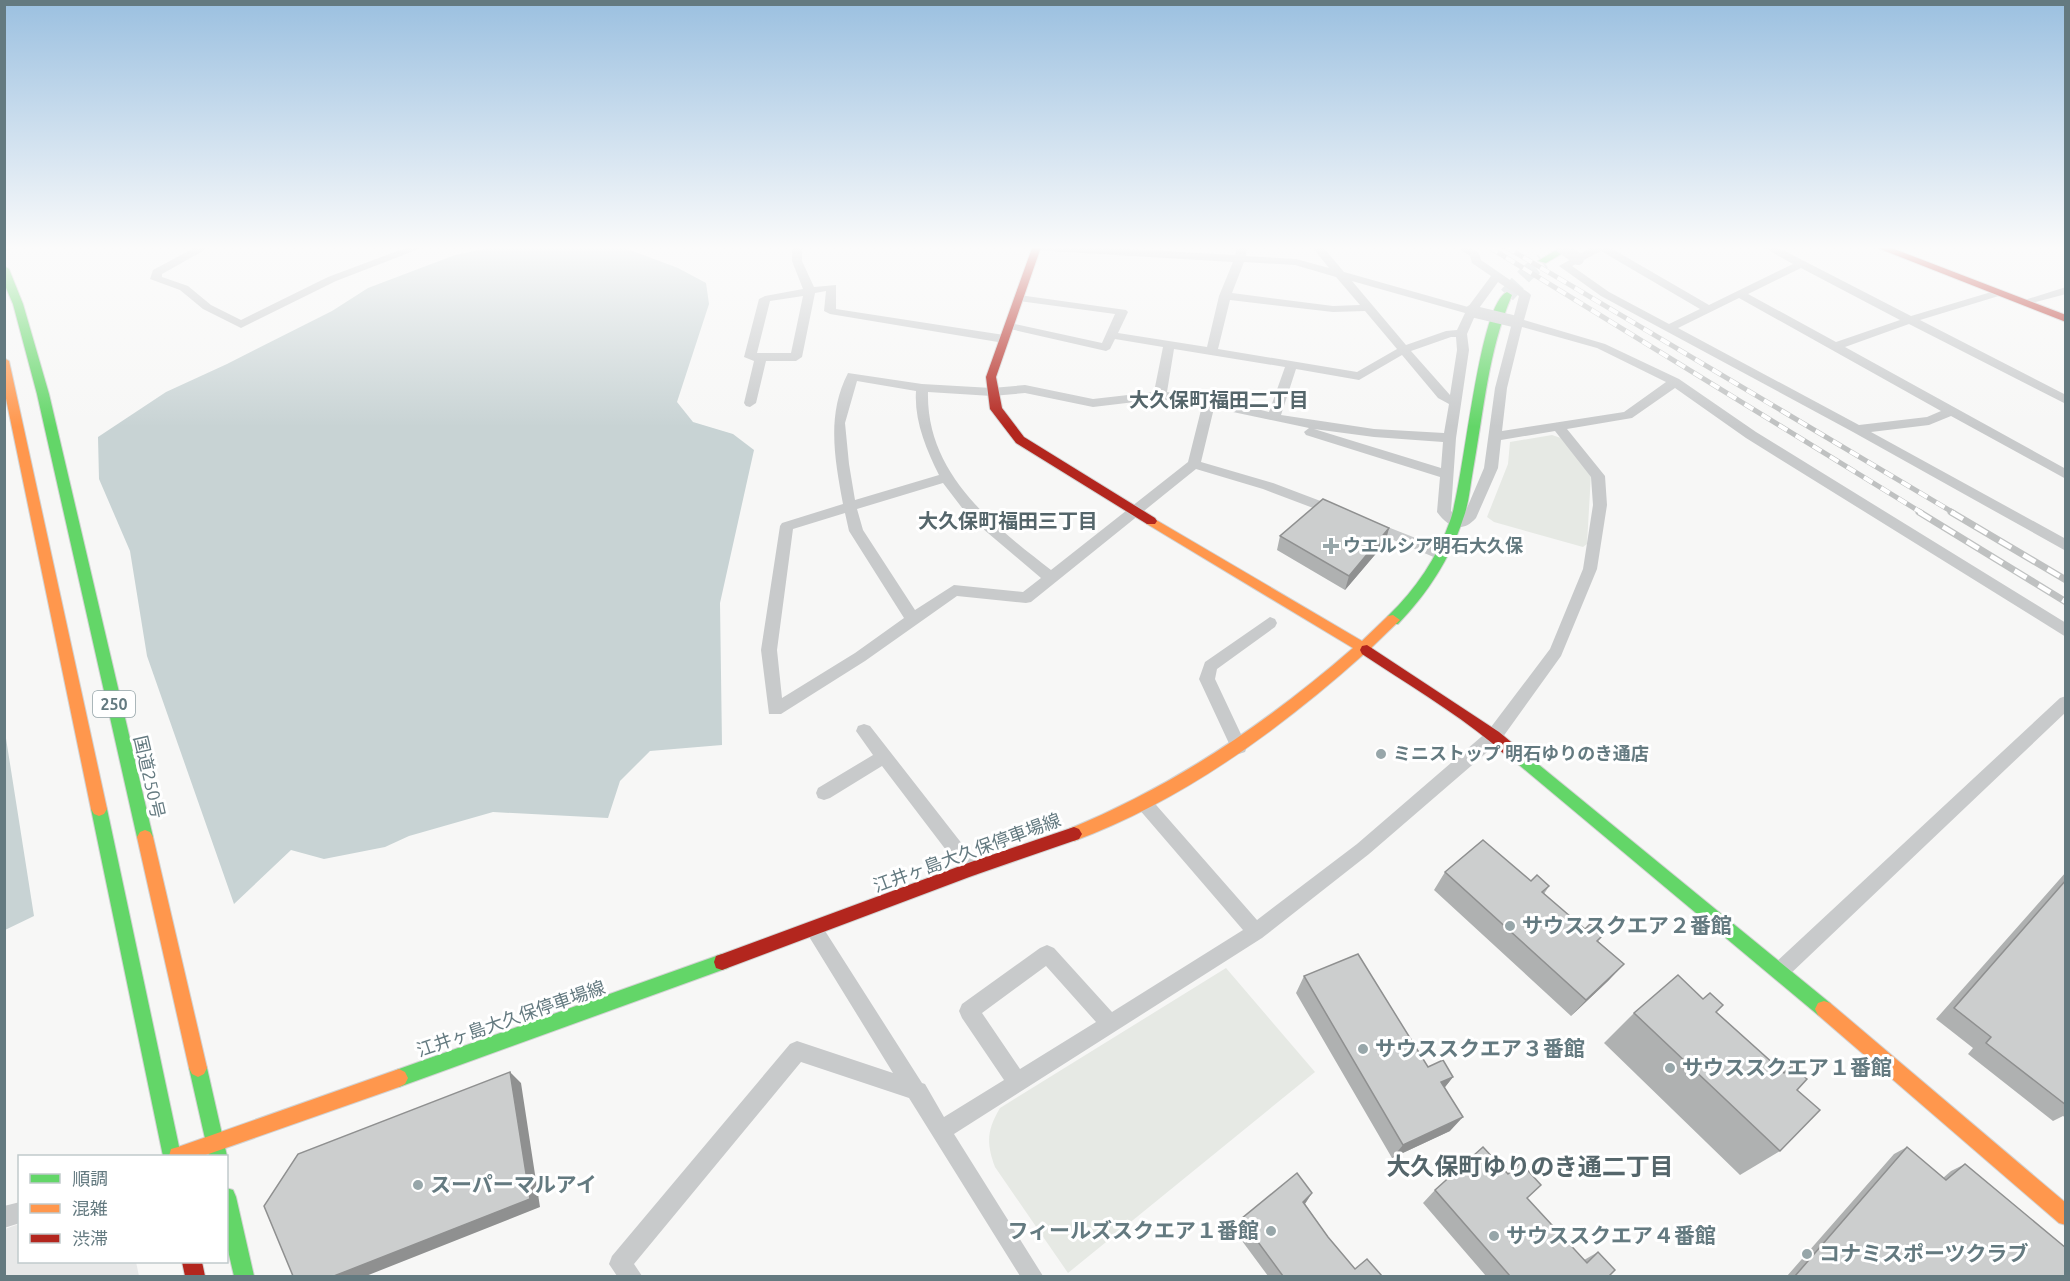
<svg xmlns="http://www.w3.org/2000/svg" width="2070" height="1281" font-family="Ubuntu,'Noto Sans JP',sans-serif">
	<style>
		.built { fill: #e7e8e8 }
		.green { fill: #e6e9e4 }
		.water { fill: #c8d3d4 }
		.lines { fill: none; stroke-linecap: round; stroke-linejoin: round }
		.secondary-tunnel { stroke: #cbd2d3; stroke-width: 16; stroke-dasharray: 16 8; stroke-linecap: butt }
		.fast-casing { stroke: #d2d3d3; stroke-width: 2 }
		.slow-casing { stroke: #d2d3d3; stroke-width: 2 }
		.jam-casing { stroke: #d2d3d3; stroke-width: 2 }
		.street { fill: #c8cacb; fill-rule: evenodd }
		.fast { fill: #63d668; fill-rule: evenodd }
		.slow { fill: #ff974d; fill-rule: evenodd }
		.jam { fill: #b3261e; fill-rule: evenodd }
		.rail-far1-casing { stroke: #bfc1c1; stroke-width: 5 }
		.rail-casing { stroke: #bfc1c1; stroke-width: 7 }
		.rail-far1 { stroke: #fff; stroke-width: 4; stroke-dasharray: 10; stroke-linecap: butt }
		.rail { stroke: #fff; stroke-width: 4.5; stroke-dasharray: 14; stroke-linecap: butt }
		.street-bridge { stroke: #c8cacb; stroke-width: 12 }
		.wall { fill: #afb1b1 }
		.shaded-wall { fill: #8f9090 }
		.building { fill: #cccece; stroke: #8f9090; stroke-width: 1.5 }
		.poi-dot { fill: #97a6a9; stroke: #fff; stroke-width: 2 }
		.labels { text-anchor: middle; stroke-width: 6; stroke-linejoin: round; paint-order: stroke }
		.shield { fill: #fff; stroke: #92a2a6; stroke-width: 1.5 }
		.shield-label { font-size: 16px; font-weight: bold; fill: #647a80 }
		.poi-label { font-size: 18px; font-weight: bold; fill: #647a80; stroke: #fff; text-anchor: start }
		.street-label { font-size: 18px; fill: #647a80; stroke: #fff }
		.neighbourhood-label { font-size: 20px; font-weight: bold; fill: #55666b; stroke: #fff }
		.near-poi-label { font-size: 21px; font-weight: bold; fill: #647a80; stroke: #fff; text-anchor: start }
		.near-neighbourhood-label { font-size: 24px; font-weight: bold; fill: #55666b; stroke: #fff }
	</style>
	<rect width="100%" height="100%" fill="#f7f7f6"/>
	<!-- built -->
	<path class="built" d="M19,1224L20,1262H136L139,1276H5V1229Z"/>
	<!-- green -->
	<path class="green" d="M1552,435L1561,438L1591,474L1587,544L1583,547L1494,522L1487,517L1508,464L1510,442Z
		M1226,968L1315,1072L1068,1273L995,1167C986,1143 987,1130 1000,1108Z"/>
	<!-- water -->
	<path class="water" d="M494,247H622L678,268L706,283L709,304L677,402L693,422L733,434L754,450L720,603L722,745L650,751L620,781L608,818L493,812L409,836L385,847L324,859L291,850L234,904L147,656L130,551L99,479L98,437L166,392L227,364L332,311L368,288L455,255Z
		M5,732L34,916L5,930H4Z"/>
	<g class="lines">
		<!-- secondary-tunnel -->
		<path class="secondary-tunnel" d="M1507,295L1526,274L1543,261"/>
		<defs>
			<path id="fast" d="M4,247H15L4,251Z
				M1561,247H1573L1546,263L1538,261Z
				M4,266L9,269L23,304L49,394L153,837L150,842L145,844L140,842L137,837L37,394L13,304L4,283Z
				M1507,292L1512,295C1488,351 1484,410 1473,470C1470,486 1469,504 1463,519C1450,559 1427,594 1398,624H1388L1386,620L1388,616C1416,589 1437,558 1450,521C1464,485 1478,304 1507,292Z
				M1517,749L1522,751L1830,1003L1833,1009L1830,1015L1824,1017L1818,1015L1512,759L1510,755L1512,751Z
				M99,802L104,804L107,809L181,1156H163L91,809L94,804Z
				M722,954L728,956L730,962L728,968L722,970L399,1087L393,1084L390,1078L393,1072L399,1069Z
				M198,1059L204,1062L207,1068L227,1156L226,1158L209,1156L189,1068L192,1062Z
				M226,1188L233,1190L236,1197L254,1276H234L226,1242Z"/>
			<path id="slow" d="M4,358L9,361L107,809L104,814L99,816L94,814L91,809L4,389Z
				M1151,517L1362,641L1388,616L1393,615L1400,620L1372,647V654H1364C1279,730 1182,801 1074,841L1069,839L1066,834L1069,829C1174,786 1267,723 1353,648L1147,524L1145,521L1147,518Z
				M145,830L150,832L153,837L207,1068L204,1074L198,1077L192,1074L189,1068L137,837L140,832Z
				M1824,1001L1830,1003L2066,1203V1225L2059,1223L1818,1015L1815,1009L1818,1003Z
				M399,1069L405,1072L408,1078L405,1084L399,1087L203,1156H169L171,1149L178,1147Z"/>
			<path id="jam" d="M1041,247L996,377L1002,408L1024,437L1155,518L1157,521L1155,524H1147L1016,443L990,409L986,377L1032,248Z
				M1875,247H1889L2066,315V322Z
				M1367,645L1499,732L1522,751L1524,755L1522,759C1511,763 1500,750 1492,743C1453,711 1404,682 1362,654L1360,650L1362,646Z
				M1074,827L1079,829L1082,834L1079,839L972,876L722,970L716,968L714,962L716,956L722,954L971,862Z
				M182,1262H202L205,1276H185Z"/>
		</defs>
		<!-- fast casing -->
		<use href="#fast" class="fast-casing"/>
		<!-- slow casing -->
		<use href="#slow" class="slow-casing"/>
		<!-- jam casing -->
		<use href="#jam" class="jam-casing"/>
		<!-- street -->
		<path class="street" d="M196,247H210L162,274V277L188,286L211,305L241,320L328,277L408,247H424L336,281L241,328L203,309L180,290L150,279L153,270Z
			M792,247H802V261L814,287L836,285V309L1004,335L1010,339L1004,343L830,314L824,311L826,291L815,293L802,357L796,361H766L756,403L750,407L746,406L744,403L754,361L744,357L759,299L765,296L803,289L792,261ZM803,296L791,353H757L770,301Z
			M1027,247H1093L1235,255L1237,247H1247L1246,256L1296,259L1329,268L1312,247H1323L1344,272L1468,307L1491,276L1472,263L1470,256L1457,247C1467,247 1479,247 1481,260L1529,293L1531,295L1524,320L1605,344L1679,379L1756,432L2066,623V637L1746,438L1675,388L1632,418L1567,429L1605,476L1607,505L1597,569L1561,656L1500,741L1369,854L1262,938L954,1134L1043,1276H1020L909,1098L801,1062L634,1264L642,1276H617L609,1264L612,1256L790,1044L797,1041L893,1073L808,935L805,929L808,923L814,921L820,923L922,1083L925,1084L944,1117L1004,1080L962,1018L959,1011L962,1004L1040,948L1047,945L1054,948L1112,1012L1243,930L1138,808L1136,803L1138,798L1144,796L1150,798L1257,920L1357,844L1488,731L1550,649L1583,569L1593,505L1591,477L1555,431L1501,440L1498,468L1476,518C1462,534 1448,527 1437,512L1440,477L1306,435L1304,432L1309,428L1214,408L1201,462L1273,483L1339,508L1341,511L1339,514H1329L1263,489L1196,469L1031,602L1026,603L957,596L865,661L781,714H769L761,650L780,526L782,523L843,504C835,461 826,415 848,373L922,384L992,388L1025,385L1093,399L1154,392L1163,347L1115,339L1110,349L1106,351L1010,329L1004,326L1010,323L1102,343L1115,314L1019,301L1013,298L1019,295L1126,310L1128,312L1118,333L1207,347L1219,296L1233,262L1032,250ZM1244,262L1295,265L1336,277L1360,305L1333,306L1232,293ZM1352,281L1465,313L1457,330L1446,331L1406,345ZM1498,282L1519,296L1495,388L1484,468L1464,515L1458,518L1451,511L1456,438L1469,350L1467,334L1477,311ZM1230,300L1333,312L1365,311L1397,349L1357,372L1218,349ZM1522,327L1597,348L1666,382L1624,412L1502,431L1507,388ZM1451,337H1456L1457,350L1450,395L1411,351ZM1174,349L1285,367L1269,412L1233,403L1167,392ZM1402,355L1438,398L1449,404L1444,433L1374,429L1281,415L1296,369L1359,380ZM857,381L916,391C914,420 926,449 939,475L855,500L849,464L845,423ZM928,392L992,396L1025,393L1093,407L1160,399L1202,406L1188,462L1051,570C993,525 926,474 928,392ZM1314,429L1374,437L1443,442L1441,468ZM943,483L969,517L1041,578L1023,592L954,585L915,610L863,530L857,509ZM845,513L849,531L904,618L855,653L782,698L777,650L793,529ZM1046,966L1096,1022L1020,1069L982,1013Z
			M1592,247H1609L1709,305L1793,264L1763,247H1777L1911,316L1998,290L2002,291V295L1920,320L2066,395V404L1909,324L1845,347L2066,469V479L1951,416L1929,425L1871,432L2066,539V551L1853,432L1601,296L1559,266ZM1601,251L1700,309L1669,324L1609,292L1572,266ZM1801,268L1900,320L1836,342L1748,294ZM1739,298L1941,411L1927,417L1859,425L1678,328Z
			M2066,287V294L2024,305L2018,302Z
			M1370,520L1446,550L1448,554L1441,559L1436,558L1365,528L1363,525Z
			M1270,617L1275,619L1277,623L1275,627L1217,669L1215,679L1247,747L1245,752L1239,754L1233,752L1199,679L1205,662Z
			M2066,696V712L1787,977L1780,980L1773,977L1771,971L1773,965L2060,698Z
			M864,724L870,726L977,863L980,869L977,875L971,877L965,875L882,766L830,798L824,800L818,798L816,793L818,788L873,755L856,731L858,726Z
			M20,1202V1223L4,1228V1206Z"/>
		<!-- fast -->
		<use href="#fast" class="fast"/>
		<!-- slow -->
		<use href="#slow" class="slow"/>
		<!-- jam -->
		<use href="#jam" class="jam"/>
		<defs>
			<path id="rail-far1" d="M1489,247L1922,513
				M1506,247L1954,513"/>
			<path id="rail" d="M1919,512L2066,602
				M1951,512L2066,580"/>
		</defs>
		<!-- rail-far1 casing -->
		<use href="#rail-far1" class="rail-far1-casing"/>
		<!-- rail casing -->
		<use href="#rail" class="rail-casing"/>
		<!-- rail-far1 -->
		<use href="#rail-far1" class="rail-far1"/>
		<!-- rail -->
		<use href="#rail" class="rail"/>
		<!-- street-bridge -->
		<path class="street-bridge" d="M1561,247L1578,259
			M1471,311L1517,322"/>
	</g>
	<!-- wall -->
	<path class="wall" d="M1389,528L1385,543L1345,590L1277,550L1280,536Z
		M1445,872L1549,886L1544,894L1585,929L1603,935L1598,941L1624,964L1608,981L1571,1016L1434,890Z
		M2066,872V1118L2063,1116L2053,1121L1968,1054L1973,1048L1936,1019Z
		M1304,976L1428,1067L1453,1077L1444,1088L1450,1131L1392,1158L1296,993Z
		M1703,999L1716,1012L1782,1072L1792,1066L1797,1090L1780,1151L1740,1175L1604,1043L1634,1013Z
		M1907,1147L1943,1178L1951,1171L1965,1164L2066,1276H1787L1894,1154Z
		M1508,1174L1527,1198L1584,1260L1598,1252L1609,1276H1486L1423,1203L1435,1190Z
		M1312,1193L1305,1204L1328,1237L1355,1269L1382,1276H1268L1234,1230L1241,1219Z"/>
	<!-- shaded-wall -->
	<path class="shaded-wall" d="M1389,528L1385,543L1345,590L1349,576Z
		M1624,964L1608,981L1571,1016L1586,1000Z
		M510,1072L521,1083L540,1207L366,1276H334Z
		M1453,1077L1442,1091L1441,1082Z
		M1463,1117L1450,1131L1392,1158L1403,1145Z
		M1312,1193L1304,1205L1303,1202Z"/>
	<!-- building -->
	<path class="building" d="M1323,499L1389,528L1349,576L1280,536Z
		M1483,840L1531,881L1537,875L1549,886L1542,892L1585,929L1590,924L1603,935L1597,941L1624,964L1586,1000L1445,872Z
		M2066,880V1105L1986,1043L1991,1037L1954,1008Z
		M1358,954L1428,1067L1443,1060L1453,1077L1441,1082L1463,1117L1403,1145L1304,976Z
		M1678,975L1703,999L1710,993L1723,1005L1716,1012L1784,1073L1792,1066L1807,1079L1797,1090L1820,1110L1780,1151L1634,1013Z
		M510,1072L530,1199L334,1276H293L264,1206L298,1154Z
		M1483,1147L1508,1174L1521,1163L1541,1185L1527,1198L1587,1263L1598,1252L1615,1270L1609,1276H1510L1435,1190Z
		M1907,1147L1946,1180L1965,1164L2066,1248V1276H1795Z
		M1297,1173L1312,1193L1303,1202L1328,1237L1355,1269L1367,1259L1382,1276H1283L1241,1219Z"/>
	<!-- sky -->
	<linearGradient id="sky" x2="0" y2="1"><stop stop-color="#9bc0e0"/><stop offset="0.58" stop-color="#fbfbfb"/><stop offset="1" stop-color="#fbfbfb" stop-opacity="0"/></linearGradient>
	<rect width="2070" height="427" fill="url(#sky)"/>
	<!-- markers -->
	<g class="poi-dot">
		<path d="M1328 537h6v6h6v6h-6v6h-6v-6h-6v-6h6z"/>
		<circle cx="1381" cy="754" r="6"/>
		<circle cx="1510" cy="926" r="6"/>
		<circle cx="1363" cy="1049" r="6"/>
		<circle cx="1670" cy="1068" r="6"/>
		<circle cx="418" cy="1185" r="6"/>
		<circle cx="1271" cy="1231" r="6"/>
		<circle cx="1494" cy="1236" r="6"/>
		<circle cx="1807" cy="1254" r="6"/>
	</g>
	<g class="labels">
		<!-- shield labels -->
		<rect class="shield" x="93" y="691" width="42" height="26" rx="4.5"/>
		<g class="shield-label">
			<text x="114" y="710">250</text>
		</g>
		<!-- poi labels -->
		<g class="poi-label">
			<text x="1343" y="552">ウエルシア明石大久保</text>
			<text x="1393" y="760">ミニストップ 明石ゆりのき通店</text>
		</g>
		<!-- street labels -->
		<g class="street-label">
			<text transform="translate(149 777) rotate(77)" y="6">国道250号</text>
			<text transform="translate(967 853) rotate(-20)" y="6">江井ヶ島大久保停車場線</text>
			<text transform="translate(511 1019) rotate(-19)" y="6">江井ヶ島大久保停車場線</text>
		</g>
		<!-- neighbourhood labels -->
		<g class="neighbourhood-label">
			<text x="1219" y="407">大久保町福田二丁目</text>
			<text x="1008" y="528">大久保町福田三丁目</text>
		</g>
		<!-- near-poi labels -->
		<g class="near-poi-label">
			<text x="1522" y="933">サウススクエア２番館</text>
			<text x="1375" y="1056">サウススクエア３番館</text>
			<text x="1682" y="1075">サウススクエア１番館</text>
			<text x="430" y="1192">スーパーマルアイ</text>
			<text x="1259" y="1238" text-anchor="end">フィールズスクエア１番館</text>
			<text x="1506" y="1243">サウススクエア４番館</text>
			<text x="1819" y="1261">コナミスポーツクラブ</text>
		</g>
		<!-- near-neighbourhood labels -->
		<g class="near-neighbourhood-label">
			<text x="1530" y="1175">大久保町ゆりのき通二丁目</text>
		</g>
	</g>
	<!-- border -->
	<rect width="2070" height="1281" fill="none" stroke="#647a80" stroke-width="12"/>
	<!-- legend -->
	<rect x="18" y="1155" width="210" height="108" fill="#ffffff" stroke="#c1cacc" stroke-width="1.5"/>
	<rect x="30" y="1174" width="30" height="9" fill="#63d668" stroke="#c1cacc" stroke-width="1.5"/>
	<text x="72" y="1185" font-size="18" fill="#647a80">順調</text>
	<rect x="30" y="1204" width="30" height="9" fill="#ff974d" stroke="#c1cacc" stroke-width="1.5"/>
	<text x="72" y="1215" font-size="18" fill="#647a80">混雑</text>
	<rect x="30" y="1234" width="30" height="9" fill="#b3261e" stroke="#c1cacc" stroke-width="1.5"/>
	<text x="72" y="1245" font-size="18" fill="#647a80">渋滞</text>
</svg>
